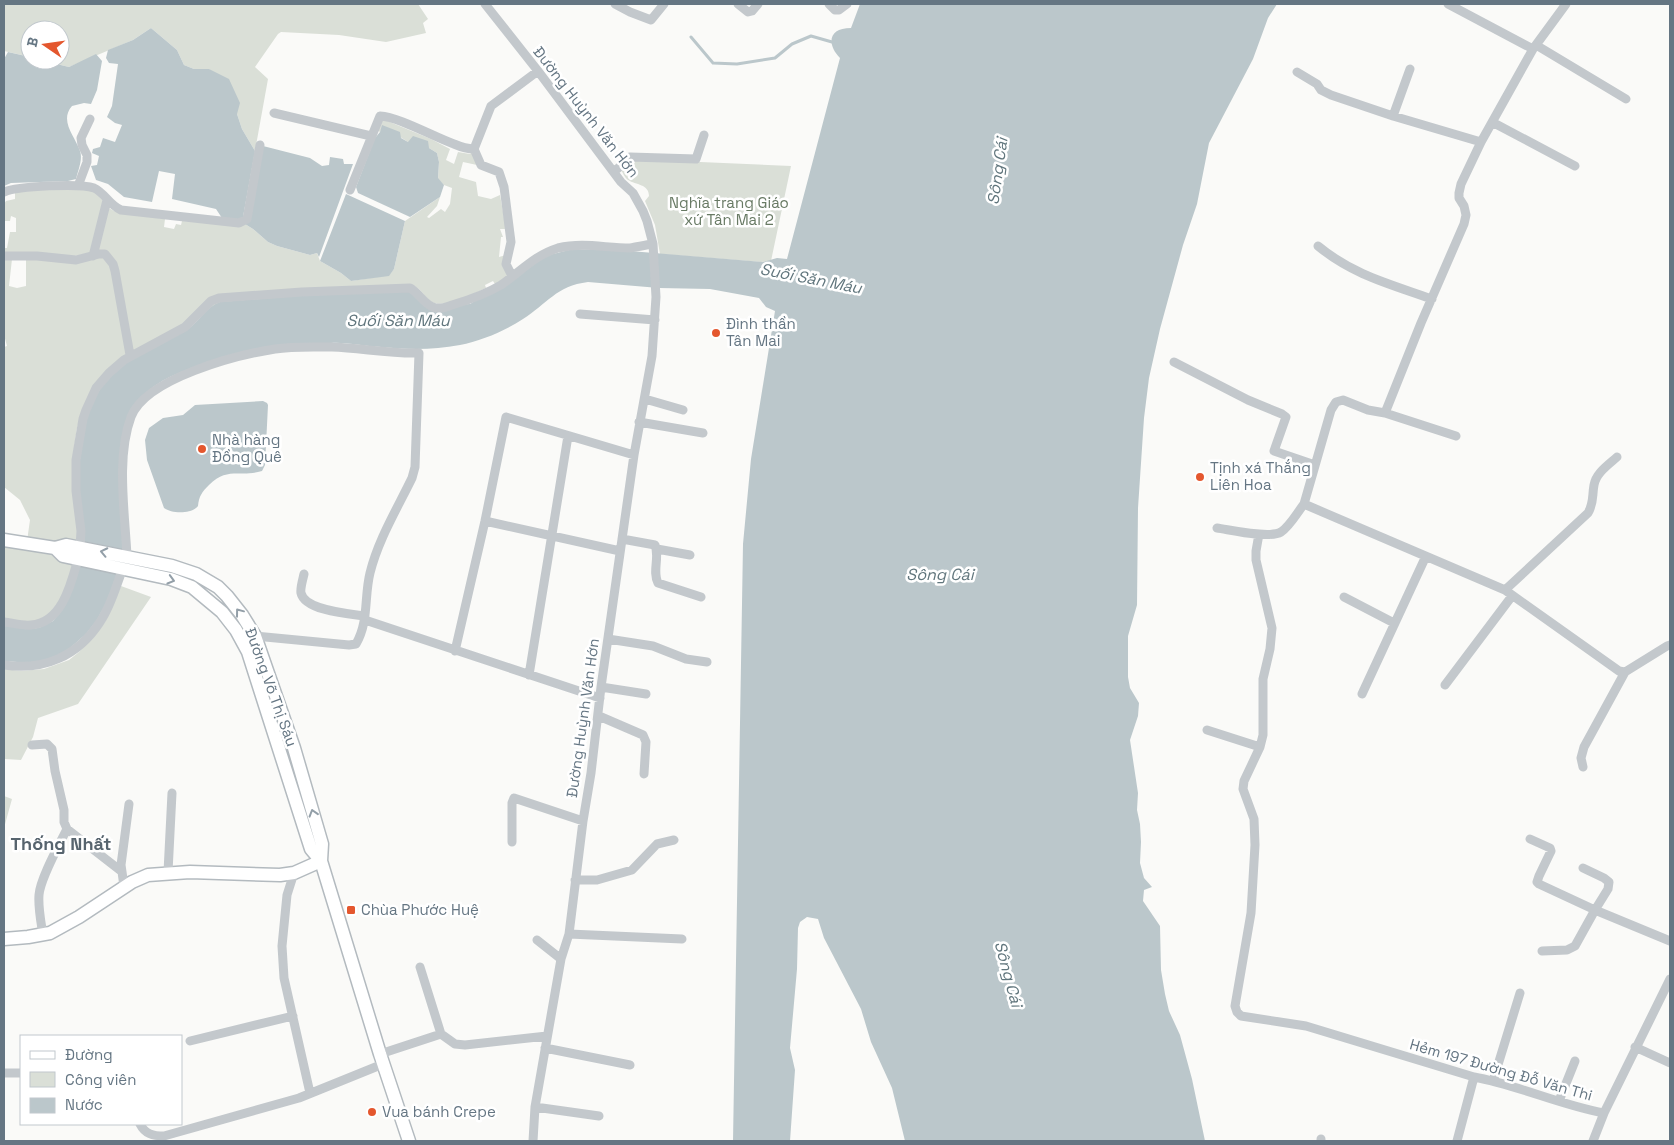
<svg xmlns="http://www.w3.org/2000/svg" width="1674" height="1145" font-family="'Space Grotesk',sans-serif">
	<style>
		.green { fill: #dadfd7 }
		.water { fill: #bbc7cb }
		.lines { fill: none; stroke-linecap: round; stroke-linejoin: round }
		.stream { stroke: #bbc7cb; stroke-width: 3 }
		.secondary-casing { stroke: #b3babf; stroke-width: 15 }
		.street { stroke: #c3c8cc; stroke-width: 9 }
		.secondary { stroke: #fff; stroke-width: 12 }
		.oneway { stroke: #939fa8 }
		.poi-dot { fill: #e4572e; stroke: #fff; stroke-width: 2 }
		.labels { text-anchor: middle; stroke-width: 5; stroke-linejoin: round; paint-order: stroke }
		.street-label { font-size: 15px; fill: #657683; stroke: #fff }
		.park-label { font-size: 15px; fill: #687a64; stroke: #fff }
		.poi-label { font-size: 15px; fill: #657683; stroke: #fff; text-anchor: start }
		.water-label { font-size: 16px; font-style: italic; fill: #60757c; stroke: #fff }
		.quarter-label { font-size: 18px; font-weight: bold; fill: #57646e; stroke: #fff }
	</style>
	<rect width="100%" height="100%" fill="#fafaf8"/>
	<!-- green -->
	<path class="green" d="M4,4H418L428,19L423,23L426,33L386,42L339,35L281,32L278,34L255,67L268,79L255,151L242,129L237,114L209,69H194L184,65L177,50L151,28L133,40L69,67L40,60H60V30H30V57L4,51Z
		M385,120L431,139L450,149L446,160L454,164L458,152L470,154L472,152L477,165L463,162L459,177L476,182L478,196L491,199L500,195L506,229H500L503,237H501L499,257L506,255L509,276L495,284L493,281L485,285L486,288C475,293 444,309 432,302C424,297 422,289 411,284L190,319L82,410L77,428L72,462L78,540L55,546L27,541L30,520L20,500L4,487V347L7,346L4,335V260L12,259L9,286L17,288L26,286V259L91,260L109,208L114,211L165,219L164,227L174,229L176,224L181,225L182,221L245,224L253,229L268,242L277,246L310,255L317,253L320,261L341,273L351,281L389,275L394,269L405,221L440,197L437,206L427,217L429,218L441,209L445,212L450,204L452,188L444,185L438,179L439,162L437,153L429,148L408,142L383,126L380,132L377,130L380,121Z
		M631,159L791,166L771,261L761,262L660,254L655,225L645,201L649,196C649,184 636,185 628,180C625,178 623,173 621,170Z
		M28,190H89L96,193L103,201L90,253L75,256L23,252L4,253V248H7L10,232H16V218L11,216L10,221H4V204L6,201L15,199V192Z
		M4,544L50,551L73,562C68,583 58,621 31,622C22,622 12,619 4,618Z
		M121,586L151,597L78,704L38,718L33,737L21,760L5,759L4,778V669L21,671L44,669L69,660L79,652L105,622Z
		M4,796L12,799L4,828Z"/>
	<!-- water -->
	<path class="water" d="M860,4H1277L1268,18L1253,59L1209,143L1197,204L1183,245L1160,329L1149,378L1144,418L1138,508L1137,605L1128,636V677L1130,688L1139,703L1138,716L1130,740L1138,793L1137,810L1140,824L1141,842L1140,863L1144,878L1152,887L1144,890L1143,901L1160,926L1161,970L1165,994L1169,1011L1180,1035L1192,1079L1205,1141H905L892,1088L871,1042L861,1009L824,938L818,919L807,917L800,922L798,928L797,969L790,1048L795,1070L790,1141H733L743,544L751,459L775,311L766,307L759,298L710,289L659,288L588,282C556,286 547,304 523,319C505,331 481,341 460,345C428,351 401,349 369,346C357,345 343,342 331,343C310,344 288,351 267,354C215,363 162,365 129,412L122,563L106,603L97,620L86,634L70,648L54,658L30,663L4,661V625L33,629L41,627L53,621L62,610L84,545C86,526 80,510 80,492C78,457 82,414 103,385C110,375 121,366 131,359C148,347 169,339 188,329C200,321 206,307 220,302L298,296L409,291L424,306L470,304L545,256L573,249L630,251L763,262L777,258L787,259L840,58C826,43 829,28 851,28Z
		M151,28L177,50L184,65L194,69H209L229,79L240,103L237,114L242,129L255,151L243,217L237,220L222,218L216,209L172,199L175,174L159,171L152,202L124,197L108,184L96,180L91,166L97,165L99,156L92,153L93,149L100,147L103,138L115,142L122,125L115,123L107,117L112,106L118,64L109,63L106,58L108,50L133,40Z
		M8,52L30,57V60H40L69,67L96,54L102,61L97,90L91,104L84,103L72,106C59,121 75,136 80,151C83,159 78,171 76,179L68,181L11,183L4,186V59Z
		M382,125L400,132L401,138L408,142L413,136L428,141L429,148L437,153L439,162L438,178L444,185L440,197L410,217L358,193L356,187L375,138L380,132Z
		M263,146L310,158L322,166L329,165L330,157L343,159L344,164H353L319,257L317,253L310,255L277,246L268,242L253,229L245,224Z
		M346,194L405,221L394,269L389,276L351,281L341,273L320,261Z
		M263,401L267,403L268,405L265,465L262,471C240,478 228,466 209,485C202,492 199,496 198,506C192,514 172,514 164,508L147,460L145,440L149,428L163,418L183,415L195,405Z"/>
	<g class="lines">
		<!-- stream -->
		<path class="stream" d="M691,37L713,63L737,64L775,58L792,44L811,36L832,42"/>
		<defs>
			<path id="secondary" d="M4,540L55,548L66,545L172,566L196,574L218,587L227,596L242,615L255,636L294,748L322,844L321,861L380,1054L409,1141
				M55,548L63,556L171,579L192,587L222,612L236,630L248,652L311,849L321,861
				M4,939L28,937L50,933L79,917L132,882L148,875L190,872L280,875L294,873L321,861"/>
		</defs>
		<!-- secondary casing -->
		<use href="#secondary" class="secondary-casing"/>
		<!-- street -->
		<path class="street" d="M485,4L538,71L621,182L633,193L643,211L647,221L653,244L656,297L652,356L634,455L601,687L591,773L583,821L569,934L561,959L535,1107L533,1141
			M615,4L630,12L651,20L664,4
			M738,4L748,12L752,11L758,4
			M829,4L835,10H839L847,4
			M1448,4L1533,49
			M1536,45L1626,99
			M1297,72L1317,84L1321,90L1331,95L1393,116L1481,142
			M274,113L371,136
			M1393,116L1410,69
			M1492,122L1575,166
			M474,149L481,165L499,172L504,187L511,242L506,264L512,276
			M614,172L630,157L696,159L704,135
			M78,186L87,162V155L82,145L81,138L90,119
			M350,190L380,116C399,117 434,137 454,144C461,147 467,149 474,149L491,106L538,71
			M4,192C18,186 80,183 94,188C105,193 109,205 121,210L239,223L247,219L260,145
			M1318,246C1353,275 1390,284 1432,299
			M4,256H37L76,260L99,254H105L113,264L115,271L130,355
			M93,256L107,200
			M580,314L655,320
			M1174,362L1248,400L1282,414L1286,417L1274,451L1315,465
			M645,399L683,410
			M1385,413L1456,436
			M639,422L703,433
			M1304,504L1331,410L1336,402L1343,400L1368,410L1385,413L1421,323L1464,224L1466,215L1464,206L1459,198V193L1461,184L1481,142L1533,49L1566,4
			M485,521L620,551
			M1217,528C1231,530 1269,539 1281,532C1290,526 1297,513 1304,504L1505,590L1619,671L1625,672L1667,646L1670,645
			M1259,534L1256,551V560L1272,628L1270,649L1263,679V735L1260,747L1244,781L1243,789L1254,819L1255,845L1251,913L1235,1006L1237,1012L1241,1016L1306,1026L1474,1077C1518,1085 1560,1105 1604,1113L1670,979
			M622,539L655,545C660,557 652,571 658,583L701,597
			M80,547L81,531L76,491V460L83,419L86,410L96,388L109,373L124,360L185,327L211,301L219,298L302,292L410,288C419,293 424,304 433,307C439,310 446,307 452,305C469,300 486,294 501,285C520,272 535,255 558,248C583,242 605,248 630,248C637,247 645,245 653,244
			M657,549L690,555
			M127,556C125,514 116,457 131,417C146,378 237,355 275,349C293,346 313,347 332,347C361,348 390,354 419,353L415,467L412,478C397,509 378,540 370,573C364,597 369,622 356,644L349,645L255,636
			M304,574C303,579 300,588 301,593C305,611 351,614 365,616
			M1505,590L1588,513C1594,503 1592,496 1594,485C1596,473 1608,465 1617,457
			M1344,597L1394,623
			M365,620L600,698
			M4,622C13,623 22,626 31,625C62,623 71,584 78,559
			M608,639L653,646L686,659L707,662
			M455,651L485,521L506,417L634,455
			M4,665C44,671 78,656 100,622C111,606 116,586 123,568
			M529,675L568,436
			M1445,685L1512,596
			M601,687L646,694
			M1362,694L1426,556
			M599,716L643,735L646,742L644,774
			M1207,730L1260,747
			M32,745L47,744L52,749L55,771L64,810V822L67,829L121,871
			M1583,767L1581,758L1584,747L1625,672
			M1530,839L1550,848L1551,851L1539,876L1537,882L1539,884L1595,910L1608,889L1609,882L1604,878L1583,868
			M512,842V803L514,798L583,821
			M168,872L172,793
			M294,873L287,895L282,946L284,978L310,1093
			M575,880H597L632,870L657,844L674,840
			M124,886L121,865L129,804
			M569,934L682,939
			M43,935C41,922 38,908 39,895C40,879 59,845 67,829
			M537,940L561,959
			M1542,951L1567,950L1575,946L1595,910L1670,941
			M420,967L441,1034
			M190,1041L293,1016
			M1635,1047L1670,1063
			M545,1048L630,1065
			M380,1054L441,1034L455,1044L465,1045L547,1036
			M4,1073H21
			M1493,1081L1520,993
			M1559,1101L1575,1061
			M535,1107L599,1116
			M140,1124C145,1134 153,1136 164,1136L299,1098L383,1064
			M1321,1141V1139
			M1457,1141L1474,1077
			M1593,1141L1604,1113"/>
		<!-- secondary -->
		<use href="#secondary" class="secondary"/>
	</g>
	<!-- one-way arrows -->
	<defs><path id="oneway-chevron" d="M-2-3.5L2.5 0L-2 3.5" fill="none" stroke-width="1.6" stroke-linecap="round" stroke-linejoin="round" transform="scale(1.25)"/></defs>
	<g class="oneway">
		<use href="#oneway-chevron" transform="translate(104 552) rotate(-168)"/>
		<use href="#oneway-chevron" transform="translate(171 580) rotate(16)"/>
		<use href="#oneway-chevron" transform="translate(239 612) rotate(-127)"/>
		<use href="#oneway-chevron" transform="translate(313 813) rotate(-107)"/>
	</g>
	<!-- markers -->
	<g class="poi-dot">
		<circle cx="716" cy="333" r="5"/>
		<circle cx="202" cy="449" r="5"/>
		<circle cx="1200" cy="477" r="5"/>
		<rect x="346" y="905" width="10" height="10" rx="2.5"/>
		<circle cx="372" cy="1112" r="5"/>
	</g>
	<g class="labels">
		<!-- street labels -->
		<g class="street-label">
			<text transform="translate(586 112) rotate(52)" y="5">Đường Huỳnh Văn Hớn</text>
			<text transform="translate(271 687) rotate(70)" y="5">Đường Võ Thị Sáu</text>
			<text transform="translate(583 718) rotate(-82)" y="5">Đường Huỳnh Văn Hớn</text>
			<text transform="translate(1501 1070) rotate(16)" y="5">Hẻm 197 Đường Đỗ Văn Thi</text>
		</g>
		<!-- park labels -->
		<g class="park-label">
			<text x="729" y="208">Nghĩa trang Giáo<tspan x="729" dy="17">xứ Tân Mai 2</tspan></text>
		</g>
		<!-- poi labels -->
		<g class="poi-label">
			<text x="726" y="329">Đình thần<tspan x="726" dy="17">Tân Mai</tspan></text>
			<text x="212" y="445">Nhà hàng<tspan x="212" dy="17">Đồng Quê</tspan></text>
			<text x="1210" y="473">Tịnh xá Thắng<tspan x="1210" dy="17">Liên Hoa</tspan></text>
			<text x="361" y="915">Chùa Phước Huệ</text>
			<text x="382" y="1117">Vua bánh Crepe</text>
		</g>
		<!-- water labels -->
		<g class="water-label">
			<text transform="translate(997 171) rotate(-82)" y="6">Sông Cái</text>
			<text transform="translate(811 278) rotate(11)" y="6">Suối Săn Máu</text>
			<text x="398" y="326">Suối Săn Máu</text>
			<text x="940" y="580">Sông Cái</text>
			<text transform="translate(1009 974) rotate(75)" y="6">Sông Cái</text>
		</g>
		<!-- quarter labels -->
		<g class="quarter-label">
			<text x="61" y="850">Thống Nhất</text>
		</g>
	</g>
	<!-- border -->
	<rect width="1674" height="1145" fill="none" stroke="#657683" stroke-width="10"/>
	<!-- legend -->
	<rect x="20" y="1035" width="162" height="90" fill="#ffffff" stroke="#c1c8cd"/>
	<rect x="30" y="1051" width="25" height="8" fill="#ffffff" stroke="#c1c8cd"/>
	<text x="65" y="1060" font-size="15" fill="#657683">Đường</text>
	<rect x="30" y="1072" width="25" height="15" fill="#dadfd7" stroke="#c1c8cd"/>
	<text x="65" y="1085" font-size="15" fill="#657683">Công viên</text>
	<rect x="30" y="1098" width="25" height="15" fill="#bbc7cb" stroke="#c1c8cd"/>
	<text x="65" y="1110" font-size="15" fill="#657683">Nước</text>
	<!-- north arrow -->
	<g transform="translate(45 45) rotate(283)"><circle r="24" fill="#ffffff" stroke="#c1c8cd"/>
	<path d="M0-4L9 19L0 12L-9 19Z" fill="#e4572e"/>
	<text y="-8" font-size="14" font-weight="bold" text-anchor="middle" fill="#657683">B</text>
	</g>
</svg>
